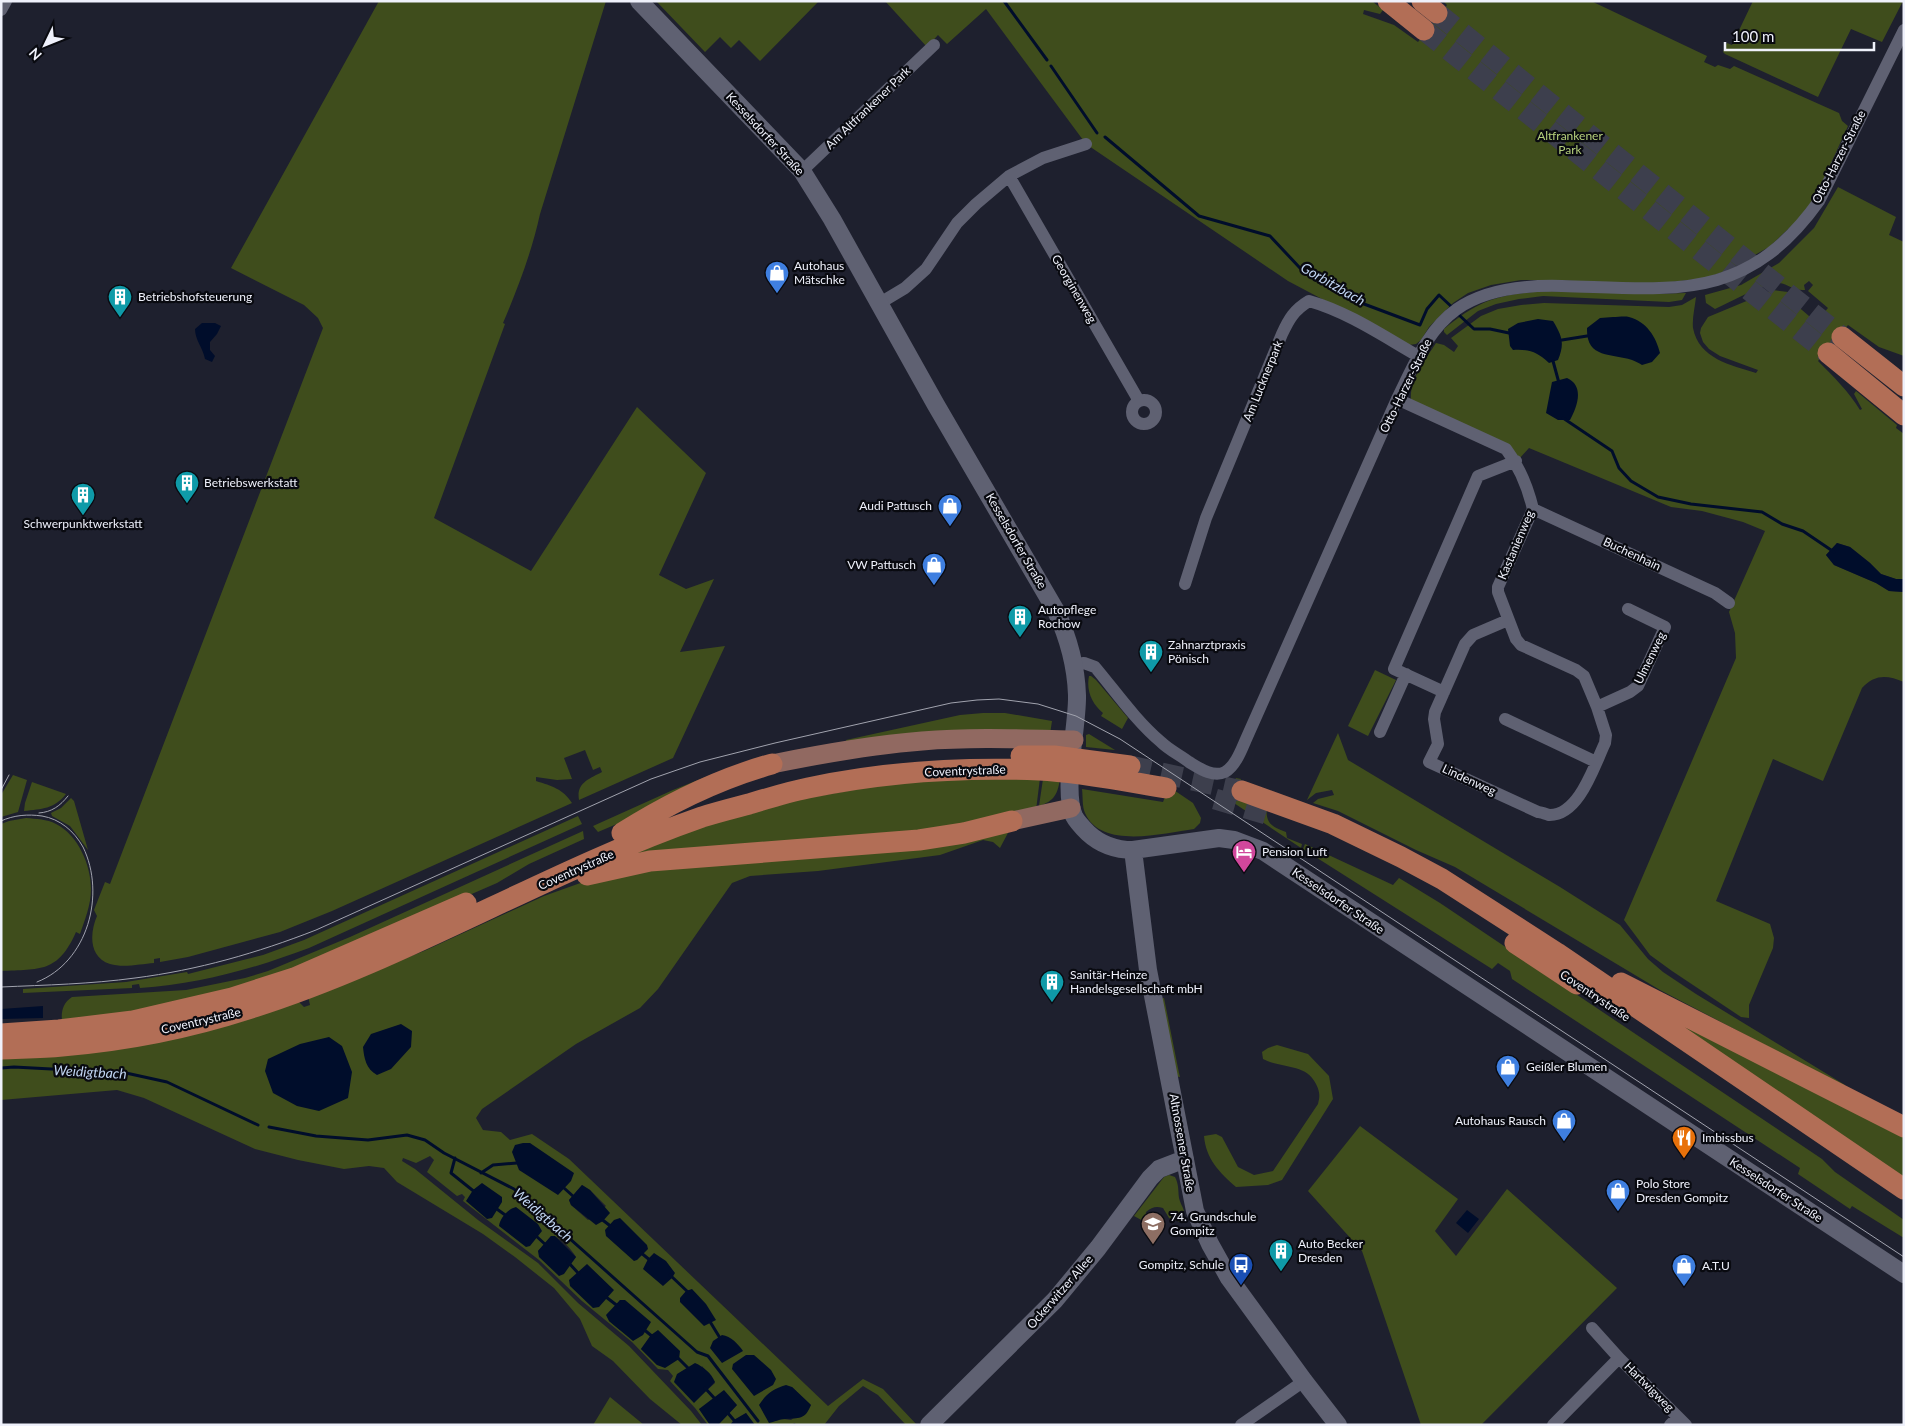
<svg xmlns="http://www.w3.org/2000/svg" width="1905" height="1426" font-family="Lato,sans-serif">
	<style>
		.green { fill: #3f4d1c; fill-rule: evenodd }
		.water { fill: #000d2b }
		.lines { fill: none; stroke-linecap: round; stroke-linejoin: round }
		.stream { stroke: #000d2b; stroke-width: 3 }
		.highway-tunnel { stroke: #3d3f4d; stroke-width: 21; stroke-dasharray: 21 11; stroke-linecap: butt }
		.street { stroke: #5f6172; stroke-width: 12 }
		.secondary { stroke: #5f6172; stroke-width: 18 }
		.primary { stroke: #916961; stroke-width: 19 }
		.highway { stroke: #b26e56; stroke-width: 21 }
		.tram { stroke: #a1a3ae; stroke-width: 1 }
		.labels { text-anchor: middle; stroke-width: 4.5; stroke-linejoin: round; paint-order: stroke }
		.street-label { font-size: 12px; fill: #eff1fb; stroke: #090a10 }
		.park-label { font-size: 12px; fill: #b6d07c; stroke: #090a10 }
		.poi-label { font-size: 12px; fill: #eff1fb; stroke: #090a10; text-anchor: start }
		.water-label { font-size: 14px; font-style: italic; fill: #c1d5f2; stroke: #090a10 }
	</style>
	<rect width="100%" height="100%" fill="#1e202e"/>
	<!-- green -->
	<path class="green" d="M379,1H606L540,214C532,251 518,288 503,323L505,324L434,518L531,571L637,407L706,473L659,575L686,589L714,579L680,652L725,646L673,758L579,800C576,783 589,779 602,772L600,767L593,770L585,750L564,758L572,779L557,780L536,777V781C552,786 563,789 572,803L332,911L280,932L188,957L160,962V958L154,959V963C141,964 123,968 110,964C88,957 90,932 97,916L94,910L105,882L110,884L323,328L318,318L304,305L231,268Z
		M656,1H819L760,61L739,40L731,48L720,37L705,52Z
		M885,1H1372L1383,10L1380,14L1364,10L1363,14L1394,25L1418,42L1447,5L1443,1H1591L1707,56L1704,62L1715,67L1718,65L1730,69L1734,66L1839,113L1842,121L1848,126L1816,196L1801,217L1769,247L1728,270L1706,278L1655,284L1548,280H1521L1491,285L1468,293L1453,303L1429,327L1421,340L1416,344L1409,345L1288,281L1086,144L986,9L947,44L938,35L927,47Z
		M1753,1H1903L1882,42L1851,29L1818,97L1725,54L1723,52L1727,43L1732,45Z
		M1838,187L1896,217L1889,235L1904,242V356L1879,347L1848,325L1818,361C1834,377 1848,391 1860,410L1862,409L1854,394L1856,391L1897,425L1896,428L1904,434V579H1896L1881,574L1870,563L1850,547L1837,543L1826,555L1834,565L1876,583L1889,591L1904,592V682C1887,675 1875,674 1862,688L1823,781L1773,759L1716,901L1770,924L1774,938L1773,948L1749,1005V1018L1741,1017L1672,971L1650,955L1624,920L1736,658L1735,633L1729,612L1765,531L1743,522L1702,511L1671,507L1529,448L1519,459L1411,401C1409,380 1425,360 1436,343L1444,345L1454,352L1458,346L1451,338L1481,316L1498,309L1521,305L1544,303L1669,307L1682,305L1696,297C1695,307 1692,318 1693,328C1699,359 1731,365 1756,373L1758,370L1720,356L1709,349L1703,342L1700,333L1701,328L1708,317L1773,290L1788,292L1791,295L1795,304L1816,322L1828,308L1808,291L1813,285L1809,281L1804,285L1805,290C1793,291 1789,284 1779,283C1767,282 1728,303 1715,309L1706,303L1705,295L1741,285L1779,263L1814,228Z
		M1547,291L1658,294L1686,293L1682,300L1669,302L1543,296L1519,299L1496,304L1478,311L1447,335L1444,332V329C1480,299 1500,294 1547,291Z
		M1375,670L1396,680L1368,736L1348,726Z
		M1089,676H1091L1096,680L1128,718L1122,729L1101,716L1103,713C1092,704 1086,691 1089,676Z
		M983,713H1005L1052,721L1050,734L847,745L846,740L960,715Z
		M1338,733L1348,760L1560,887L1620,925L1648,959L1663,972L1696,994L1845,1085V1087L1660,990L1455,867L1416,850L1338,811L1313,803L1318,799L1334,795L1332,790L1316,793L1307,800Z
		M1089,734L1115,750L1086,747V735Z
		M713,774L671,801L598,832L593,826L673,790Z
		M13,775L27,780L18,812L1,817V795Z
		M1040,778L1036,810L967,827L615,863L641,847L756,807L915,779L1060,778C1058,793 1055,801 1039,806L1043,779Z
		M1236,778L1241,779L1240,783L1267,807C1265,823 1272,827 1286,832L1287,838L1302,844L1301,848L1225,797Z
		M32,782L66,794C54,809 42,809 24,811L25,803Z
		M1165,784L1193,803L1201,818L1200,823L1194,829C1164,833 1101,850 1085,813C1082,806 1083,797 1082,789L1163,802L1165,797Z
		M71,798L74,801L88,850L70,826L52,816L51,813L61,808Z
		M578,816L582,824L309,948C253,969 199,984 140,988L139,984L132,985V988L23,993V989L126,982L187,972L188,974L263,955L304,940Z
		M26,818C36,819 47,819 56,824C78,835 91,865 91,889C91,905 85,919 80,934L76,932C58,973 40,969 1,971V824L9,821Z
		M583,831L584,839L529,864L497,883L292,972L173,1008L62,1021C61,1011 63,1003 72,997L186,990L245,978L268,971L350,937Z
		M1009,831L1000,848L993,842L983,840L940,855L818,871L750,876L732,883L658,989L640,1008L576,1044L482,1109L476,1118L483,1130L501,1132L510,1140L532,1134L569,1159L828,1406L863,1379L883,1389L917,1425H906L878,1395L863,1386L839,1406L824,1425H796L795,1423L790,1425H755L746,1413L734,1420L730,1425H718L737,1405L699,1409L710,1425H708L695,1408L670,1381L673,1376L668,1370L658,1369L632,1342L582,1301L539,1260L463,1201L465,1197L462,1194L457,1196L427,1172L434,1160L430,1156L416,1163L403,1158L402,1161L415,1169L478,1220L538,1263L578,1303L629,1346L691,1411L702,1425H682L650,1399L613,1361L592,1346L580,1319L554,1288L515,1257L483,1234L397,1182L384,1168L369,1166L344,1169L298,1160L255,1149L144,1098L117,1090L1,1100V1055L298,1001L304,1007L310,1005L308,996L424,951L544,896L586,881L615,874ZM582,1185L590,1190L606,1206L588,1220L571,1205L569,1200ZM551,1236C560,1236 572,1250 576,1257L571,1263L538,1251ZM620,1300V1330L609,1321ZM651,1335L657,1365L641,1349ZM702,1366L715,1383L694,1402ZM792,1387L811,1405L791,1420L784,1419Z
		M1305,844L1393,885L1399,878L1440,903L1822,1159L1835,1172L1904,1220V1238L1852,1206L1850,1209L1798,1174L1800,1168L1512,979L1510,971L1498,963L1492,969L1303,849Z
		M1620,986L1904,1131V1181Z
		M1164,998L1179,1073L1180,1077L1174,1076L1160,999Z
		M1277,1045L1308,1054L1329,1076L1333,1099L1282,1180L1268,1185L1236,1187C1219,1172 1206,1159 1204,1136L1216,1134L1222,1137L1238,1167L1254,1175L1273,1171L1318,1104C1320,1096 1320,1092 1316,1084C1306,1063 1281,1069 1263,1059L1262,1052L1268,1048Z
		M1360,1126L1458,1199L1435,1231L1456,1256L1507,1189L1617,1288L1481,1425H1421L1362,1251L1308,1191Z
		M1169,1175L1175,1177C1179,1185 1178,1190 1179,1198C1182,1210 1188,1209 1180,1222L1169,1218L1163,1208C1156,1206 1152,1207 1146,1212L1145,1222L1134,1216L1164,1177Z
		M610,1397L644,1425H593Z"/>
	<!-- water -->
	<path class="water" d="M1613,317C1618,317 1625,316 1629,317C1647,322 1656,337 1660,353L1652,362L1642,365C1639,363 1635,361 1632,360C1611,353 1586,359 1587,328L1600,318Z
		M1538,319L1553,321C1562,336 1565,343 1558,360L1549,363C1537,352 1529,349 1513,350L1510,346L1508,329L1518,323Z
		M202,323H215L221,326L217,334L210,342V350L215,356L212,362L205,359C203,348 195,340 195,329Z
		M1567,378C1585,386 1577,407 1570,420H1558L1546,413L1552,382Z
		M1837,543L1850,547L1870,563L1881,574L1896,579H1904V592L1889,591L1876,583L1834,565L1826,555Z
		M43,1006V1018L1,1019V1009Z
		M401,1024L412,1031L411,1047L391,1069L377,1075C366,1069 364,1058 363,1047L371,1034Z
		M329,1037L342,1046L352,1072L348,1098L319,1111L297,1106L273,1093L265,1071L268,1059L300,1044Z
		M523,1143H530L574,1173L571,1181L558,1195L519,1170L512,1152L515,1145Z
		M482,1183L502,1197V1202L492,1218L487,1219L466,1201L473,1190Z
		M582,1185L590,1190L610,1213L603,1221L596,1225L571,1205L569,1200Z
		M516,1207L538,1224L542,1231L530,1246L526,1247L499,1226C500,1218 508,1209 516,1207Z
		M1467,1210L1479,1219L1468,1233L1456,1223Z
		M620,1218L647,1245L648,1249L637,1260L634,1261L606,1236L605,1230L614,1220Z
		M551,1236H555L576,1257L564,1274L559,1276L539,1257L538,1251Z
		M654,1253L666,1261L675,1273L672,1278L663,1286L643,1269L648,1259Z
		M587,1264L614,1290L599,1307L593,1308L570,1286L569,1280Z
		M692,1289L706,1304L716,1320L704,1326L680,1302V1298L686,1291Z
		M620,1300H625L651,1322L643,1335L633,1341L609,1321L606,1315Z
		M658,1330L680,1351L679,1359L665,1368L657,1365L641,1349L651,1335Z
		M722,1335C731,1336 738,1344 743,1351L722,1363L710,1348L713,1341Z
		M746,1355H754L771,1370L776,1379L773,1385L754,1396L732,1369L733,1364Z
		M695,1363C704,1367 711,1373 715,1382L694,1403L674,1382L677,1374Z
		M786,1385L792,1387L811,1405C805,1420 799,1418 785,1419C780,1419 774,1422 769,1423L759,1405C766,1394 773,1389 786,1385Z
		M724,1390L737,1405L718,1425H710L699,1409Z
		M746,1413L755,1425H730L734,1420Z"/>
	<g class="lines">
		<!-- stream -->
		<path class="stream" d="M1004,1L1047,60
			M1051,66L1097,133
			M1105,137L1199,216L1270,236L1300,268L1356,301L1420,325L1427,309L1439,295L1454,309
			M1458,314L1474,329H1490L1509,333
			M1562,340L1587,336
			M1553,361L1559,383
			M1563,418L1612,451L1619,468L1631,481L1658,497L1691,504L1762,512L1782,524L1803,531L1834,552
			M1,1068L14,1067L126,1073L167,1082L258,1125
			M269,1127L316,1136L368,1140L407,1135L425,1140L444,1153L514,1189L697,1352L708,1356L758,1421
			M455,1158L451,1173L476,1193
			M481,1173L493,1165L517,1163
			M564,1188L574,1197
			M494,1207L508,1217
			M600,1218L613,1228
			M535,1235L547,1246
			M640,1252L651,1261
			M568,1262L579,1274
			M670,1275L689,1293
			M606,1297L619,1307
			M709,1320L720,1338
			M642,1328L653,1337
			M677,1357L688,1368
			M705,1388L716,1400
			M727,1412L738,1425"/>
		<!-- highway-tunnel -->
		<path class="highway-tunnel" d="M1437,13L1842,337
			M1424,30L1828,353
			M1130,766L1242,791
			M1215,799L1270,815"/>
		<!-- street -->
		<path class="street" d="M1,10L6,1
			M802,171L934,45
			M1009,176L1139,401
			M880,303L905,288L926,269L957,223L976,204L1009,176L1043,158L1086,144
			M1397,399L1506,449C1519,466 1528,488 1533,509L1498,587V592L1516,639L1521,645L1576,670L1584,676L1597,707L1606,735L1605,743C1594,766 1579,816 1549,815C1546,814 1541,812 1538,812L1429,762L1438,744L1434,719L1435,712L1465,644L1473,635L1508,620
			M1132 412a12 12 0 1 1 24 0a12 12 0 1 1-24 0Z
			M1533,509L1715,593L1729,603
			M1185,584L1206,518L1282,334C1289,319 1294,310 1309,301C1348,312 1383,336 1418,356
			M1074,665L1084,663L1095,667C1116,692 1136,721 1161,742C1169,750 1180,755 1189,762C1199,768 1213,778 1225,772C1236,766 1242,748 1247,737L1397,399C1413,367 1427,330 1457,309C1487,288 1527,285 1562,286C1674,289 1746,303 1819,201L1904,30
			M1444,692L1394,669L1478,476L1516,461
			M1597,707L1630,692L1638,686L1665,627L1628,609
			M1505,719L1596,762
			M1380,732L1406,674
			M1592,1328L1619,1358
			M1241,1425L1304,1381
			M1553,1425L1619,1358L1678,1417
			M1670,1425L1678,1417L1686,1425"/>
		<!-- secondary -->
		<path class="secondary" d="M639,1L802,171L832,219L936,405L1056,611C1068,637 1076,665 1077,695C1078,726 1062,789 1074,816C1077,822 1083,828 1088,833C1101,845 1116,850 1133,850L1219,838L1234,840L1263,851L1904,1274
			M1133,850L1148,970L1195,1211L1210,1244L1229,1278L1304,1381L1338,1425
			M929,1425L1055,1300L1098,1248L1150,1178L1159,1169L1185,1159"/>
		<!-- primary -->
		<path class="primary" d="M772,764C821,754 871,745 922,741C972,737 1023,739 1074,740
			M1012,821L1071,808"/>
		<!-- highway -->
		<path class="highway" d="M1388,1L1424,30
			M1422,1L1437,13
			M1842,337L1904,386
			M1828,353L1904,415
			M1021,756H1054L1130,766
			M1242,791L1333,824L1401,857L1442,879L1557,953L1904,1189
			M622,833C668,804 718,779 772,764
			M587,875L650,861L919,840L964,833L1012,821
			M1515,943L1577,984
			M1621,983L1904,1127
			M1,1034L59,1030L133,1021L232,998L294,978L466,903
			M1,1049C21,1048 42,1048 62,1046C123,1041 189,1028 248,1009C405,960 547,871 702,817C718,812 734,808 749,804C769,798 788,792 808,788C883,772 963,767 1039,770C1081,772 1124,781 1166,788"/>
		<!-- tram -->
		<path class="tram" d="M1,790L9,775
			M39,813C52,812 60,806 68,796
			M1,821C14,815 28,814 42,816C60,819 74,831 83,847C106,894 88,962 37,982
			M1,987C46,985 91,984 135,978C198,970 257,953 316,930L651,779L700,762L775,743L951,703L977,700L999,699L1038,704L1076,716L1120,739L1904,1257"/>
	</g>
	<!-- icons -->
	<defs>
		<symbol id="shop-pin" viewBox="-11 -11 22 30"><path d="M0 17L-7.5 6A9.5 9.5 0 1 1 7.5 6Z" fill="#3f7fe0" stroke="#090a10"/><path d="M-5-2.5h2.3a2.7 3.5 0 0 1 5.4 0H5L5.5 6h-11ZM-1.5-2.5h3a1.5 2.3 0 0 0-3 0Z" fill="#fff"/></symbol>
		<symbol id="building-pin" viewBox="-11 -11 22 30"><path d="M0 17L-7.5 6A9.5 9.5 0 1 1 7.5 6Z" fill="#0f9aa8" stroke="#090a10"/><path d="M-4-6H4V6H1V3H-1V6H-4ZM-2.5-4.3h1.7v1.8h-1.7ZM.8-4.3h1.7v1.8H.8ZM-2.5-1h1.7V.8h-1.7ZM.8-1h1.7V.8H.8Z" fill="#fff"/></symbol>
		<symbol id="hotel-pin" viewBox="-11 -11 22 30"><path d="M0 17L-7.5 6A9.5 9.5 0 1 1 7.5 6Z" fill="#d1479c" stroke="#090a10"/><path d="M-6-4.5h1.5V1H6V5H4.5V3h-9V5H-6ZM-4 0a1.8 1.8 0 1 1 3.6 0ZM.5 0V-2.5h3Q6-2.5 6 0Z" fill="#fff"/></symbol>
		<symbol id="restaurant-pin" viewBox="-11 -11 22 30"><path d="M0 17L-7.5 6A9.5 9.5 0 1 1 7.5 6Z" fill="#e8710a" stroke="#090a10"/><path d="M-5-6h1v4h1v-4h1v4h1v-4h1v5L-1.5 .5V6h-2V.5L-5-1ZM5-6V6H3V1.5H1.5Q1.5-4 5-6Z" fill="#fff"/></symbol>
		<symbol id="school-pin" viewBox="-11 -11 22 30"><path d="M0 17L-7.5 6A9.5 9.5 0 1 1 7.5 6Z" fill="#8d6e63" stroke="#090a10"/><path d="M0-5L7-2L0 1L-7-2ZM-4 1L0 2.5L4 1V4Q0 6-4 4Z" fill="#fff"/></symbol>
		<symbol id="bus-pin" viewBox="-11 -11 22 30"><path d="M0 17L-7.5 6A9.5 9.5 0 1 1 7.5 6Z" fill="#1a4fb4" stroke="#090a10"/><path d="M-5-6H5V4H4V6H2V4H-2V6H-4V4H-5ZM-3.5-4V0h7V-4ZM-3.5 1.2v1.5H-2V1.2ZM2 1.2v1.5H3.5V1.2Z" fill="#fff"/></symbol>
	</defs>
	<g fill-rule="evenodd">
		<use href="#shop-pin" x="763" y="259" width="28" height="38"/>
		<use href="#building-pin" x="106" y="283" width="28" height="38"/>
		<use href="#building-pin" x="173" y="469" width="28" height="38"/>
		<use href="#building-pin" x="69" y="481" width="28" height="38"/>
		<use href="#shop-pin" x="936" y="492" width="28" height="38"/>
		<use href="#shop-pin" x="920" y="551" width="28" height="38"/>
		<use href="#building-pin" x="1006" y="603" width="28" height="38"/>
		<use href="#building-pin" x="1137" y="638" width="28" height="38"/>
		<use href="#hotel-pin" x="1230" y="838" width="28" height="38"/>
		<use href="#building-pin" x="1038" y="968" width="28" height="38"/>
		<use href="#shop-pin" x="1494" y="1053" width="28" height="38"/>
		<use href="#shop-pin" x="1550" y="1107" width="28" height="38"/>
		<use href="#restaurant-pin" x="1670" y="1124" width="28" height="38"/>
		<use href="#shop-pin" x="1604" y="1177" width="28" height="38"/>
		<use href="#school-pin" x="1139" y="1210" width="28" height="38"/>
		<use href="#building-pin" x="1267" y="1237" width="28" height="38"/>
		<use href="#bus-pin" x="1227" y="1251" width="28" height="38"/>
		<use href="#shop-pin" x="1670" y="1252" width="28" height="38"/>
	</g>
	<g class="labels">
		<!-- street labels -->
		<g class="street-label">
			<text transform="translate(868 108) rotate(-44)" y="4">Am Altfrankener Park</text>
			<text transform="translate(765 134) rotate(47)" y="4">Kesselsdorfer Straße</text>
			<text transform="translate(1839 157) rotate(-63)" y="4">Otto-Harzer-Straße</text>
			<text transform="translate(1074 289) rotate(60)" y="4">Georginenweg</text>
			<text transform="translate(1263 381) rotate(-68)" y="4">Am Lucknerpark</text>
			<text transform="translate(1406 386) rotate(-64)" y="4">Otto-Harzer-Straße</text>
			<text transform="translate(1016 541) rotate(60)" y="4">Kesselsdorfer Straße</text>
			<text transform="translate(1516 545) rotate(-67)" y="4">Kastanienweg</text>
			<text transform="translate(1632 554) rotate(25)" y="4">Buchenhain</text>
			<text transform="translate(1650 658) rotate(-64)" y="4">Ulmenweg</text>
			<text transform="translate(965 771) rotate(-2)" y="4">Coventrystraße</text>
			<text transform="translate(1469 780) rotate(25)" y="4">Lindenweg</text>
			<text transform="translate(576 870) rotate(-24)" y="4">Coventrystraße</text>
			<text transform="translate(1338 901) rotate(34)" y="4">Kesselsdorfer Straße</text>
			<text transform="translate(1595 996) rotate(34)" y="4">Coventrystraße</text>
			<text transform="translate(201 1021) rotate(-13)" y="4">Coventrystraße</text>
			<text transform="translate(1182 1143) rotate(80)" y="4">Altnossener Straße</text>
			<text transform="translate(1776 1190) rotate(33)" y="4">Kesselsdorfer Straße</text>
			<text transform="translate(1060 1292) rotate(-49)" y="4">Ockerwitzer Allee</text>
			<text transform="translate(1649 1387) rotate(45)" y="4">Hartwigweg</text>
		</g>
		<!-- park labels -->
		<g class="park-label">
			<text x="1570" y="140">Altfrankener<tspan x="1570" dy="14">Park</tspan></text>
		</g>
		<!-- poi labels -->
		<g class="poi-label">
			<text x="794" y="270">Autohaus<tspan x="794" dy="14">Mätschke</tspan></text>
			<text x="138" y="301">Betriebshofsteuerung</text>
			<text x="204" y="487">Betriebswerkstatt</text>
			<text x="932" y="510" text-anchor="end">Audi Pattusch</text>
			<text x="83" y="528" text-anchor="middle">Schwerpunktwerkstatt</text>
			<text x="916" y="569" text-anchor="end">VW Pattusch</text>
			<text x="1038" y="614">Autopflege<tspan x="1038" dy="14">Rochow</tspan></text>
			<text x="1168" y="649">Zahnarztpraxis<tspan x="1168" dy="14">Pönisch</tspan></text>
			<text x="1262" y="856">Pension Luft</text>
			<text x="1070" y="979">Sanitär-Heinze<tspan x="1070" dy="14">Handelsgesellschaft mbH</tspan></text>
			<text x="1526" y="1071">Geißler Blumen</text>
			<text x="1546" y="1125" text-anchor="end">Autohaus Rausch</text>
			<text x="1702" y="1142">Imbissbus</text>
			<text x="1636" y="1188">Polo Store<tspan x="1636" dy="14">Dresden Gompitz</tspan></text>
			<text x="1170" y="1221">74. Grundschule<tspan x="1170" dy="14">Gompitz</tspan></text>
			<text x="1298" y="1248">Auto Becker<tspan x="1298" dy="14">Dresden</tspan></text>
			<text x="1224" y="1269" text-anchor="end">Gompitz, Schule</text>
			<text x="1702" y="1270">A.T.U</text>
		</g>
		<!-- water labels -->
		<g class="water-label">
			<text transform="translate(1333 284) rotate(30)" y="5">Gorbitzbach</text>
			<text transform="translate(90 1072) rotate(3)" y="5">Weidigtbach</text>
			<text transform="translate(543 1215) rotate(41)" y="5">Weidigtbach</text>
		</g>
	</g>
	<!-- border -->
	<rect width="1905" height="1426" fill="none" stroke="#eff1fb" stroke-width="5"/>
	<!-- north arrow -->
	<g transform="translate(45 45) rotate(227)" stroke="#090a10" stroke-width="4" paint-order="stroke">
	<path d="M0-4L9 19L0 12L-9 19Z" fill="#eff1fb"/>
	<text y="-8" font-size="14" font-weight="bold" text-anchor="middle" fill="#eff1fb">N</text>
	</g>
	<!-- scale -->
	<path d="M1725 42v8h149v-8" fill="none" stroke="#eff1fb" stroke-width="2.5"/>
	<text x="1732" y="42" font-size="15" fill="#eff1fb" stroke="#090a10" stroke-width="4" paint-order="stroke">100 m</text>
</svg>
